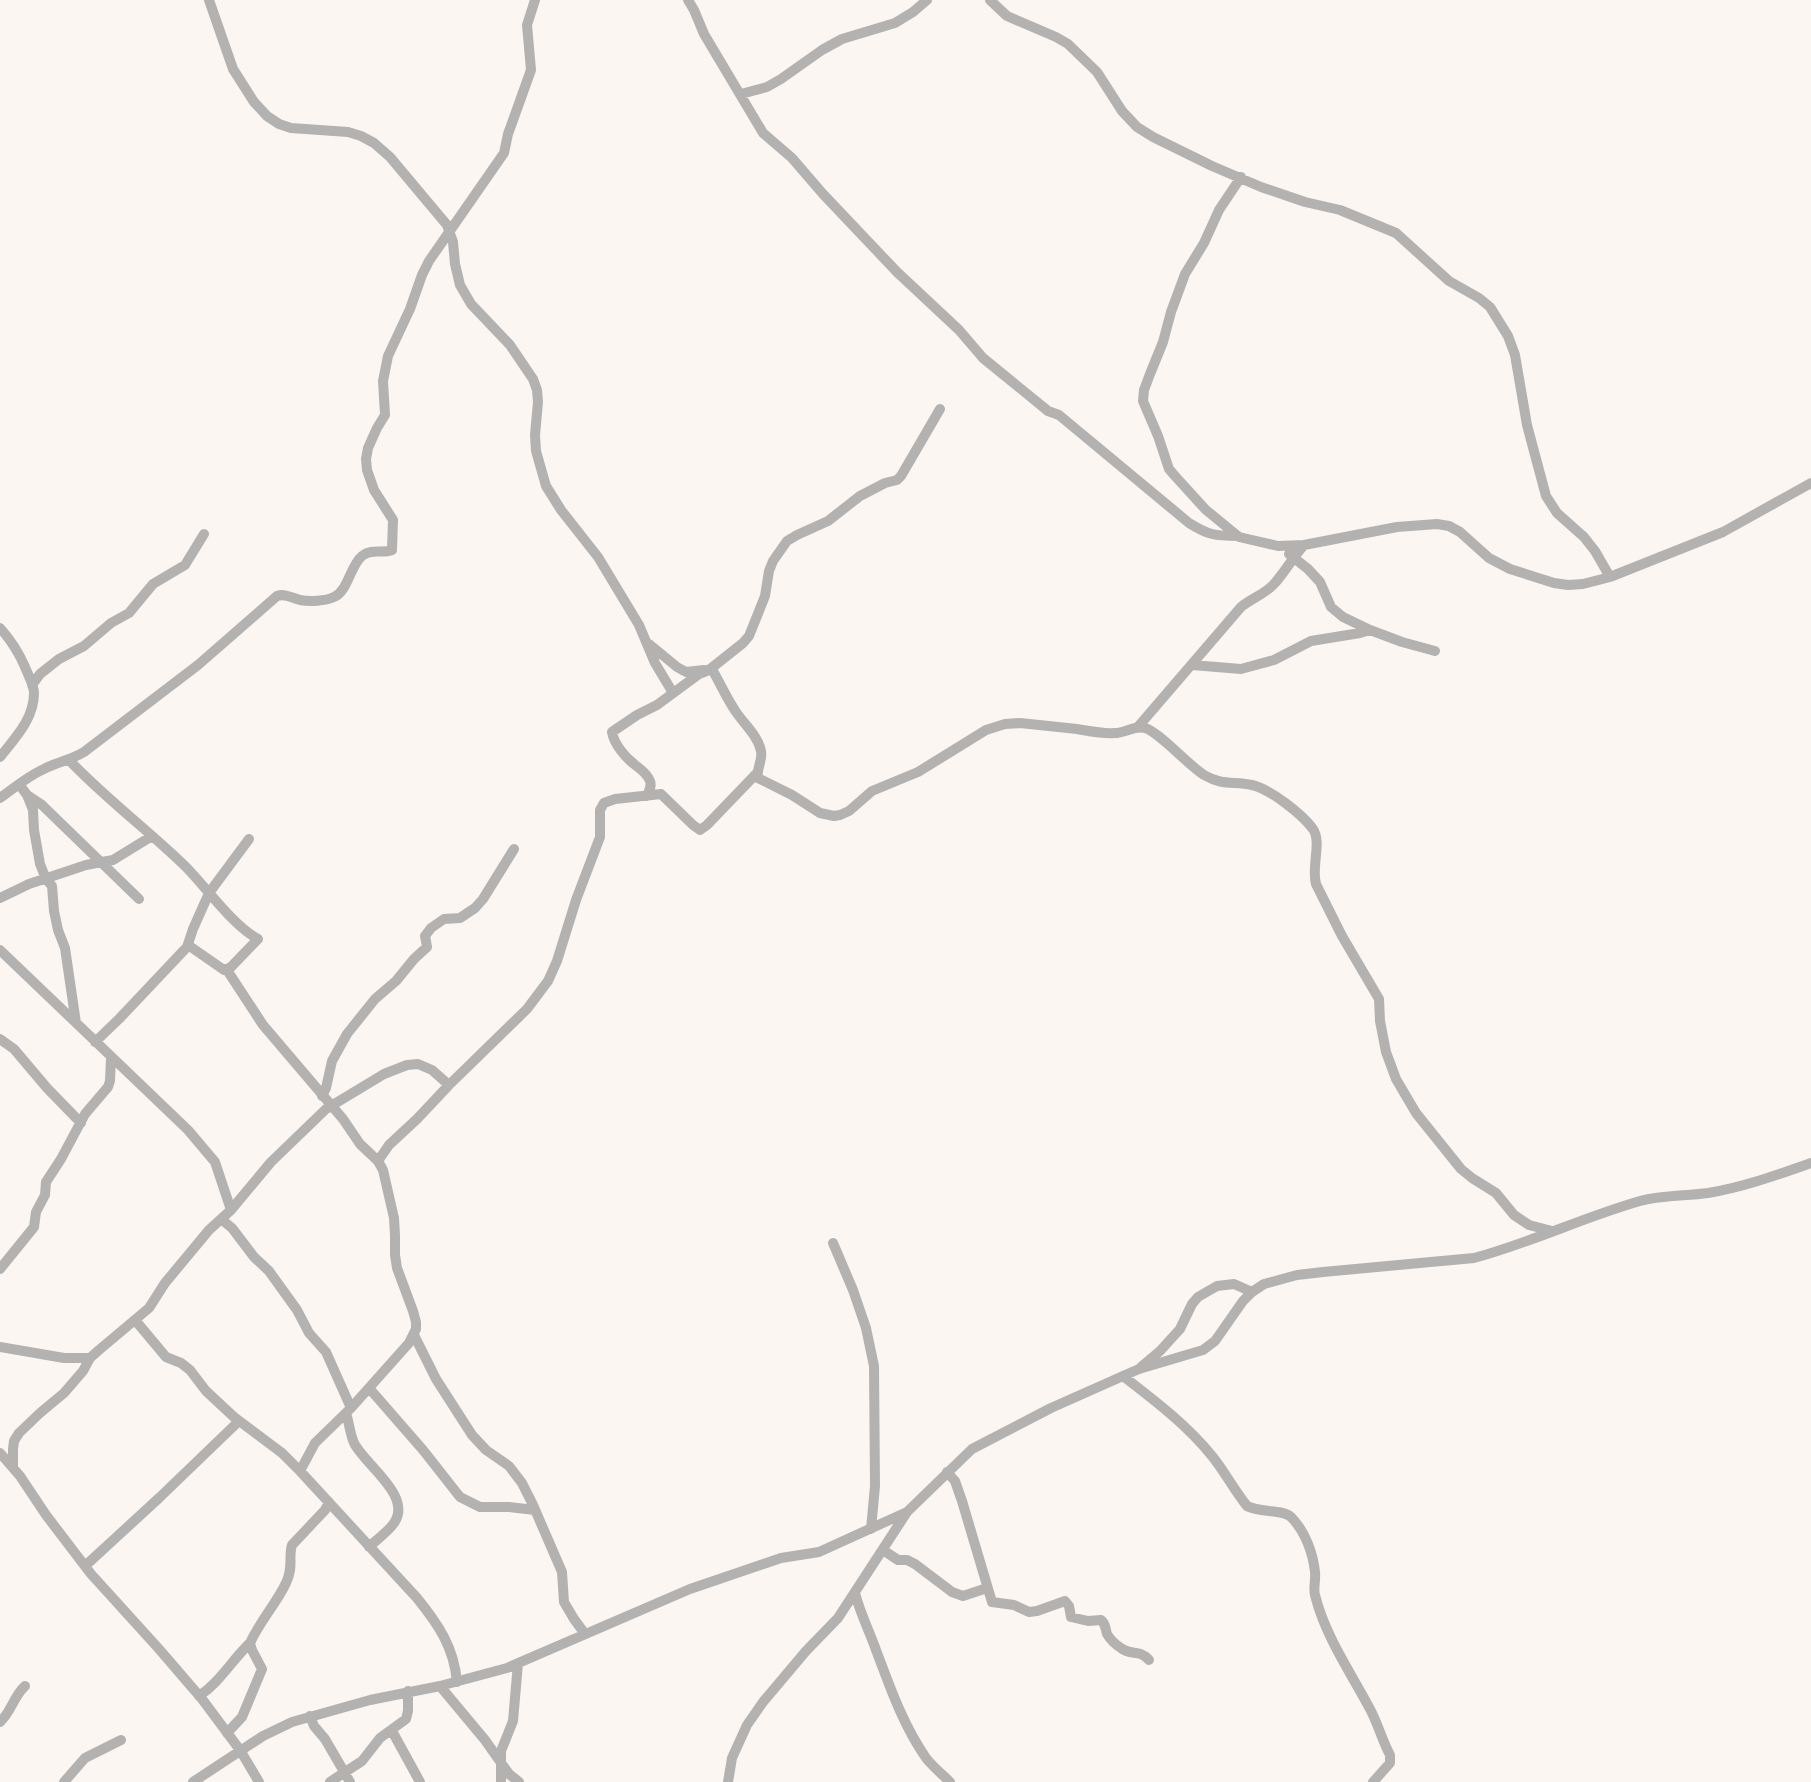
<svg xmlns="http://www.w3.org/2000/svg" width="1811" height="1782" font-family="Raleway,sans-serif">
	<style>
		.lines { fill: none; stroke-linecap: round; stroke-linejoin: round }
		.minor { stroke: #b4b2b1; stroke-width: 10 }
	</style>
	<rect width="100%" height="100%" fill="#fbf6f2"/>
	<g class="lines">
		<!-- minor -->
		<path class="minor" d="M209,0L233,69L254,102L267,116L279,124L291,128L348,132L361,136L374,143L390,157L447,225L453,242L455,264L460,285L471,304L510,345L533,379L537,390L538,402L535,435L536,451L546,486L561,510L598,557L639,625L655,663L673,693
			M688,0L694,10L704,34L763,133L792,158L823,194L897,272L959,330L983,358L1048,411L1059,415L1189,523C1208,535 1215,536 1238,536
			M990,0L1007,16L1056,37L1068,44L1097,72L1122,111L1137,127L1153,137L1212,166L1261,187L1305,202L1340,210L1396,233L1449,281L1479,298L1490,307L1508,336L1515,355L1527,425L1546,496L1557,513L1584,537L1595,551L1610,577
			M741,94L767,87L781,79L822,50L842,39L895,23L913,12L927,0
			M1241,177L1219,210L1204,243L1185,274L1171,312L1163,342L1150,374L1144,390L1143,401L1158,436L1169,469L1175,476L1206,510L1239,537L1278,546L1304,545L1397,527L1437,524L1449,526L1460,532L1489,558L1510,569L1554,583L1568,585L1583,584L1610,577L1723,532L1811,483
			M1289,554L1308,569L1320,582L1331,607L1343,617L1370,630
			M0,628C10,639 19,653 25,667C28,675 34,685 34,693C34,719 15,738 0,757
			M649,644L677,667L686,672L704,670
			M1192,665L1241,669L1274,660L1311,641L1360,633L1370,630L1402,642L1435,651
			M709,670L743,643L749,636L765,596L769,571L773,561L787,541L797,535L828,521L860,496L885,483L897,480L901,476L940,409
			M32,685L40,674L59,659L84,646L111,623L129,613L153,584L185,565L204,534
			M1137,728L1241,607C1252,598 1265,594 1274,584C1285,572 1293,557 1304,545
			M69,760C105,798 148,830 185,866C206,887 233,926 258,939L231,967L224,970L188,945
			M19,784L27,795L33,810L34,830L40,864L46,879L52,886L54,911L58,930L65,948L76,1023
			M27,795L42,805L139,899
			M647,796C649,791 652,786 650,781C647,773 640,769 634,764C625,757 614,744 612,732L637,715L657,705L699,674L709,670L713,671C721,685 727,699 736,712C745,725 758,736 761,751C763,761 756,768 758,778L792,795L820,813L834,816L840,815L849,811L872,791L918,772L986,730L1005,724L1020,723C1039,725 1058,727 1077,729C1089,731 1103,734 1115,733C1125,733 1135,725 1145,728C1159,732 1188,765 1204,775C1223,786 1233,781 1252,785C1270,789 1302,814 1313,829C1322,842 1311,867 1316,884L1342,936L1379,999L1380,1021L1386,1052L1396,1079L1416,1113L1461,1169L1472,1178L1496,1193L1514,1215L1529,1225L1552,1231
			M0,798C14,788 28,776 44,769C57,762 71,760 84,752L198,665L277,596C285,593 292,598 300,600C310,602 325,601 334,597C348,591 350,566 362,556C372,548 382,554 392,550L393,520L374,490L367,470L366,459L368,448L377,428L385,415L383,381L388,356L410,309L422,275L429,261L504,153L508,134L531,70L527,25L535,0
			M0,898L29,884L86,865L113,860L152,836
			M0,950L188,1130L215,1162L231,1210
			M227,970L263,1025L343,1119L360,1144L378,1161L383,1170L394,1218L395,1235V1255L397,1268L413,1311L416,1322V1329L409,1343L351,1408L315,1443L300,1471
			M0,1039L14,1049L47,1088L81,1123
			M95,1042L119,1019L187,947L193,929L209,893L249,839
			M322,1096L326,1088L332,1061L347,1034L375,999L396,981L414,959L427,947L425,936L431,928L444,919L460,918L475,908L483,899L514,849
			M378,1161L389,1145L417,1119L449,1085L527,1009L548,981L557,961L576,900L600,837V810L604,803L615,799L661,794L693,825L700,830L707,825L757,773
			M221,1219L232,1228L254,1257L269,1271L297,1310L309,1333L326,1352L351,1408
			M833,1243L853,1290L866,1328L874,1366L875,1486L871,1529
			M0,1269L34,1227L36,1212L45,1195L46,1182L61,1159L85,1114L108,1087L110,1081L111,1057
			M135,1320L166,1357L181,1363L190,1370L206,1391L234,1417L282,1453L300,1471L417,1598C438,1624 454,1647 457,1682
			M414,1335L436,1379L472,1435L486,1450L509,1466L522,1483L533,1505L562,1572L564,1602L574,1619L585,1634
			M0,1347L64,1358H90
			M1141,1367L1160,1351L1180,1329L1192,1304L1198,1297L1217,1286L1234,1284L1252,1292
			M1123,1376C1154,1400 1187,1425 1212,1456C1225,1472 1234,1490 1247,1506C1260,1513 1282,1509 1291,1517C1305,1531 1313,1553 1315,1572C1316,1580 1313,1588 1315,1595C1325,1636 1351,1673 1370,1709C1378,1724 1382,1740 1390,1755V1763L1373,1782
			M369,1388L423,1450L460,1497L480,1507H509L535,1510
			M346,1413C349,1422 350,1434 354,1443C365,1465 413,1496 394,1523C388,1532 377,1539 369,1547
			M0,1453L20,1476L46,1515L91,1574L159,1649L202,1699L240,1750L259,1782
			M13,1467V1449L14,1441L19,1433L40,1413L64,1393L83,1371L90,1358L99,1350L149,1308L165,1283L209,1230L231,1210L271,1162L326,1109L384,1074L407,1065L418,1064L432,1070L449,1085
			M947,1472L955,1481L962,1501L992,1602L1014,1605L1029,1612L1037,1611L1065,1601L1069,1606L1071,1617L1088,1621L1101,1620C1106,1624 1105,1628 1107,1634C1110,1639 1116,1645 1121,1648C1131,1656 1140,1649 1149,1660
			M883,1550L898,1560H907L915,1564L952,1592L963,1596L987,1588
			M85,1566L159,1498L239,1421
			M855,1593C860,1613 869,1630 876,1650C890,1687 903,1725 926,1758C933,1767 942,1774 950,1782
			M440,1686L485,1740L509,1774L519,1782
			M199,1696C220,1682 232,1660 250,1643
			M310,1716L314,1726L325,1739L350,1782
			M0,1722C12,1711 13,1697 25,1686
			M392,1731L420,1782
			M227,1733L242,1717L262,1669L252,1650L250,1643C260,1621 276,1604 286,1583C294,1566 288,1558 292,1545L325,1510L329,1502
			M64,1782L85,1758L121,1740
			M193,1782L263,1736L292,1722L370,1700L440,1686L507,1668L690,1589L781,1558L819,1552L907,1512
			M330,1782L362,1761L380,1738L406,1719L408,1711V1691
			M501,1782V1751L513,1721L518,1663
			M728,1782L732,1758L747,1725L763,1702L806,1651L838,1618L907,1512L972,1449L1051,1408L1123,1376L1139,1369L1203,1350L1215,1341L1243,1301L1252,1292L1264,1284L1297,1275L1323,1272L1474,1258C1530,1243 1584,1217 1640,1201C1662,1195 1686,1196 1708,1193C1744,1187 1777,1175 1811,1163"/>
	</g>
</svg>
